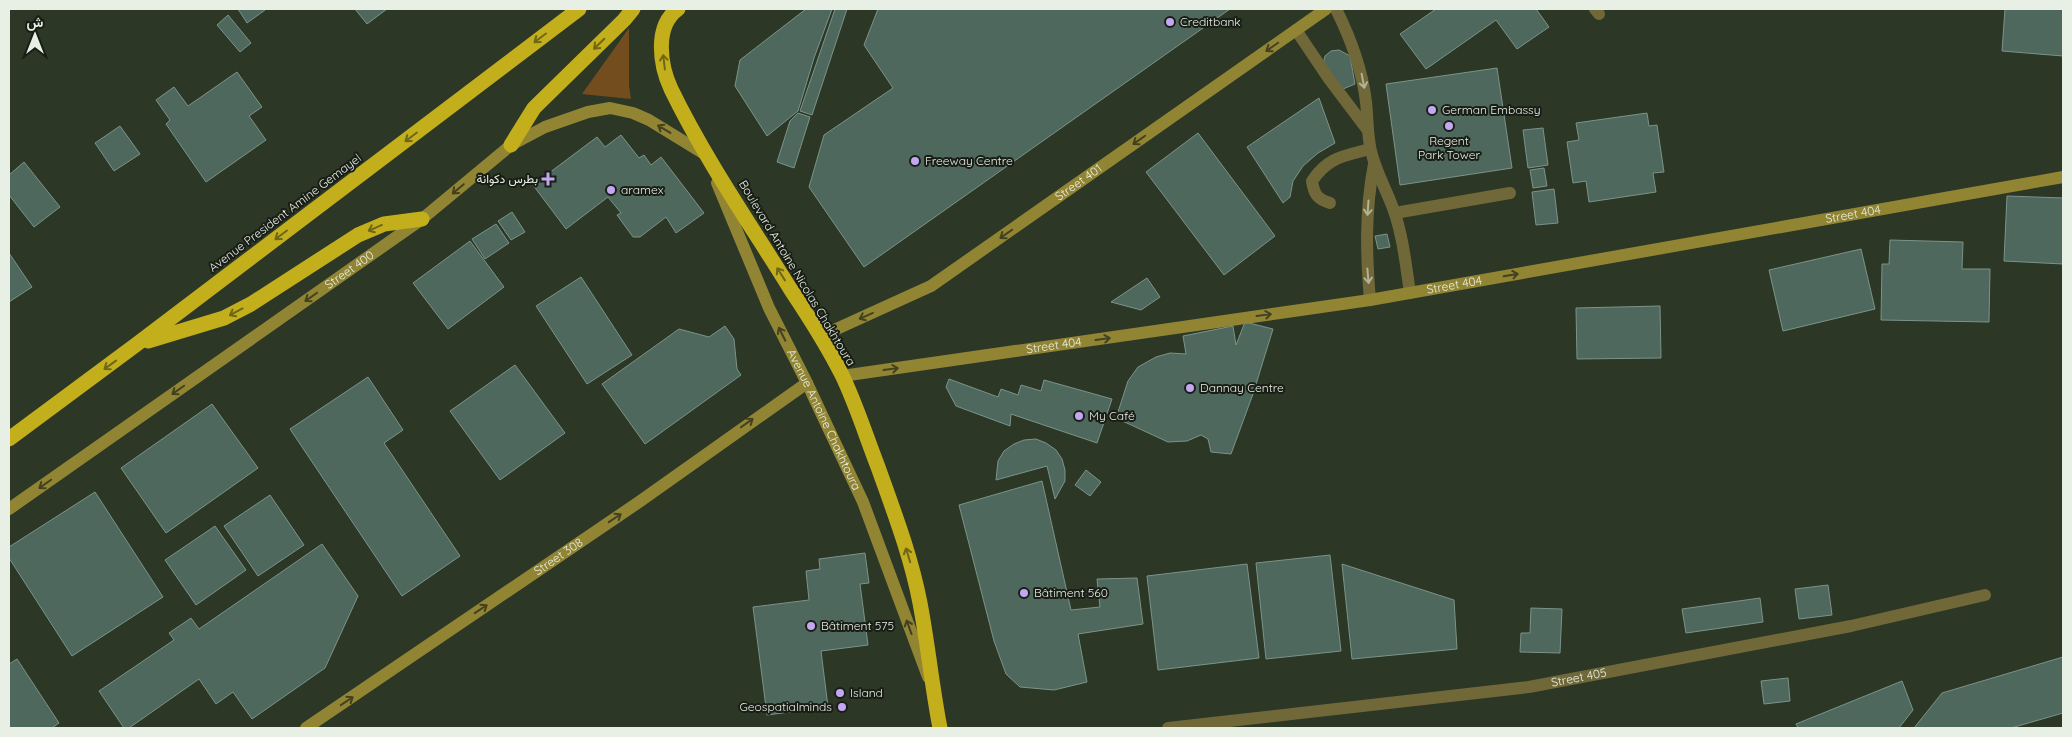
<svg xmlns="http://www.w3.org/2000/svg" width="2072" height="737" font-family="Quicksand,Vazirmatn,sans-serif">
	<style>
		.green { fill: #744d1f }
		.building { fill: #4f685d; stroke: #7b9489 }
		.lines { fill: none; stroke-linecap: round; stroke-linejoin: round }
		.lane { stroke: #706839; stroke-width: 12 }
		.secondary { stroke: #918534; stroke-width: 12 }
		.highway { stroke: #c3af1c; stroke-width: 15 }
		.oneway { stroke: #6e6618 }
		.oneway2 { stroke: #424120 }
		.oneway3 { stroke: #b2b297 }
		.poi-dot { fill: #c3a7f2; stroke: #181d15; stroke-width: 2 }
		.labels { text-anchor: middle; stroke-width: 4; stroke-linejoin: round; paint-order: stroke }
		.poi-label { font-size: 12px; fill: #e8efe4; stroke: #181d15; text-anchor: start }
		.street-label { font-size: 12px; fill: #e8efe4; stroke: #181d15 }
	</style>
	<rect width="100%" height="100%" fill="#2c3726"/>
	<!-- green -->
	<path class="green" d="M629,28V86L631,99L582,94Z"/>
	<!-- building -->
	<path class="building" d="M238,9H264L265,10L247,23Z
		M355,9H387L367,24Z
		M806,9H832L814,58L798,111L767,136L735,86L740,60Z
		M835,9H847L812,115L800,111Z
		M878,9H1230L864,267L809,187L824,135L893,88L864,45Z
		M1436,9H1536L1549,27L1517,49L1496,20L1426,69L1400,34Z
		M2005,9H2063V56L2002,51Z
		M228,15L251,43L240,52L217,25Z
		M1339,50L1350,56L1355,84L1343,89L1323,65L1325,56L1331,51Z
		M1497,68L1512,168L1400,185L1386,84Z
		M237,72L262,107L249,116L266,140L206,182L166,124L170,120L156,100L174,87L188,106Z
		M1319,98L1335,143L1318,153L1303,166L1293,181L1290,197L1283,203L1247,147Z
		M798,113L810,117L794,168L777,162L790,121Z
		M1647,113L1649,126L1657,125L1664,172L1653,173L1656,192L1589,202L1586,181L1573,183L1567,142L1579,140L1576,123Z
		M120,126L140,154L114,171L95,143Z
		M1543,128L1548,165L1528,168L1523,130Z
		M1198,133L1275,236L1224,275L1146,172Z
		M621,135L639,158L644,155L651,165L661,157L704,213L676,233L666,217L640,237H633L617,215L621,213L608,197L566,229L533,185L597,137L605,147Z
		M24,162L60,207L34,227L9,195V175Z
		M1544,168L1547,186L1533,188L1530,170Z
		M1554,189L1558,223L1536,225L1532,192Z
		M2007,196L2063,198V264L2004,261Z
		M512,212L525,232L511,240L498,221Z
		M496,224L509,243L485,259L472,239Z
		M1387,234L1390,247L1378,249L1375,236Z
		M1890,240L1963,242L1962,269H1990L1989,322L1881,320L1882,264H1889Z
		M470,241L504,287L448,329L413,283Z
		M1861,249L1875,309L1783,331L1769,270Z
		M9,253L32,287L9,302Z
		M581,277L632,355L587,384L536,306Z
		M1147,278L1160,297L1141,310L1111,302Z
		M1660,306L1661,358L1577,359L1576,308Z
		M1245,322L1273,329L1253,394L1231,454L1211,452L1208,439L1201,435L1187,441L1168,442L1116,418L1128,381L1138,367L1156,357L1170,353L1186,354L1183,336L1233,326L1236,345Z
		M725,326L734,339L737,369L741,375L645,444L602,384L679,329L709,337Z
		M515,365L565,433L500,480L450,411Z
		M368,377L403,430L384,443L460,556L402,596L290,429Z
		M949,379L998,397L1001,389L1018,395L1021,385L1041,391L1044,380L1112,399L1097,443L1011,414L1010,426L956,406L946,387Z
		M212,404L258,468L166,533L121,468Z
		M1036,439L1046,443L1056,450L1062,459L1065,470V481L1055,499L1047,466L996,480L998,461L1004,451L1014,444L1024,440Z
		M1086,470L1101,482L1090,496L1075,485Z
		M1042,481L1071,610L1100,607L1097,579L1137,578L1143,624L1078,634L1087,682L1054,690L1020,687L1006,674L994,641L959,505Z
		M95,492L163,597L72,656L9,558V547Z
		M270,495L304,545L258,576L224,526Z
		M215,526L246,570L196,605L165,560Z
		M322,544L358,596L325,668L252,719L233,692L216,704L199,679L129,728H124L99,691L174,640L169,633L191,618L199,629Z
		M865,553L869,583L860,584L868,645L821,651L828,707L767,715L753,607L809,600L806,571L820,569L819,559Z
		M1330,555L1341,651L1266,659L1256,563Z
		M1247,564L1259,658L1158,670L1147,576Z
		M1342,564L1454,600L1457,649L1352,659Z
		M1828,585L1832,615L1799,619L1795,589Z
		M1760,598L1763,622L1686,633L1682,609Z
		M1531,608L1562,609L1560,653L1520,652L1521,633H1530Z
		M2063,657V713L2011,728H1914L1942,693Z
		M17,659L59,723L52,728H10L9,726V664Z
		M1788,678L1790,701L1764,704L1761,681Z
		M1902,681L1913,710L1899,728H1798L1796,724Z"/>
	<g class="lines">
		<!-- lane -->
		<g class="lane">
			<path d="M1336,9C1351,39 1362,68 1366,102C1368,119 1367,134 1371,151C1376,172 1387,191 1394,211C1403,237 1406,266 1410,293"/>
			<path d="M1595,9L1599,14"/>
			<path d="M1296,30L1329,79L1366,128"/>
			<path d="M1330,203C1317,199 1314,194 1312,181C1328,157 1344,156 1370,149"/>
			<path d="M1395,213L1510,193"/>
			<path d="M1370,300C1366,253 1365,211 1374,164"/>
			<path id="s1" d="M1168,728L1529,687L1851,626L1985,595"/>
		</g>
		<!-- secondary -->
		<g class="secondary">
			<path id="s2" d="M717,183L769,308L807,383L863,502L928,677"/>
			<path id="s3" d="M821,336L931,286L1326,9"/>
			<path id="s4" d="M842,376L1370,300L2063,177"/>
			<path id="s5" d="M9,509L422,219L511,145L545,127L588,112L610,108L633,113L649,120L706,155"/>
			<path id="s6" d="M306,728L639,502L807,383"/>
		</g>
		<!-- highway -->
		<path class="highway" d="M678,9C654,26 660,65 671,89C705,159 750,224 791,290C809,317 827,345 842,375C856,404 866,436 878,467C894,512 911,556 920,603C928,645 932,687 940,728
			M511,145L534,108L624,20L633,9
			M148,341L224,318L251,304L358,235L384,224L422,219
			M9,439L137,344L579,9"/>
	</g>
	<!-- one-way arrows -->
	<defs><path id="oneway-shaft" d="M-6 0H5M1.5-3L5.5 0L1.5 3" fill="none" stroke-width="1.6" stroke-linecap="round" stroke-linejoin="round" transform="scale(1.25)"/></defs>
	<g class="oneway">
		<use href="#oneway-shaft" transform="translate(540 38) rotate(143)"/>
		<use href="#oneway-shaft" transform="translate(599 44) rotate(136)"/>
		<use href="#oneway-shaft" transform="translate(664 62) rotate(-97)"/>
		<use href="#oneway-shaft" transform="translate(411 137) rotate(143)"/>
		<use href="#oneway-shaft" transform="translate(375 228) rotate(156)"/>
		<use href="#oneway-shaft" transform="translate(281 235) rotate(143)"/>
		<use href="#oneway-shaft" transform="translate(781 274) rotate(-122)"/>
		<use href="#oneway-shaft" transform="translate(236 312) rotate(152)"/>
		<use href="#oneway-shaft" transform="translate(110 365) rotate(144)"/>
		<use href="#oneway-shaft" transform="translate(908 555) rotate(-107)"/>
	</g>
	<g class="oneway2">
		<use href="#oneway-shaft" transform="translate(1272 47) rotate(145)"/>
		<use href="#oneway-shaft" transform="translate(664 129) rotate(-149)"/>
		<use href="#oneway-shaft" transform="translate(1139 140) rotate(145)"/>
		<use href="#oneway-shaft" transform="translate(458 189) rotate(140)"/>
		<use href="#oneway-shaft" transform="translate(1006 234) rotate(145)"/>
		<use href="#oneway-shaft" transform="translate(1511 275) rotate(-10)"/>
		<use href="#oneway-shaft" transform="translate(311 297) rotate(145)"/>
		<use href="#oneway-shaft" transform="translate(1264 315) rotate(-8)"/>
		<use href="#oneway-shaft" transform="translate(866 316) rotate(156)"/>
		<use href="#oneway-shaft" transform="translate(782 334) rotate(-117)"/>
		<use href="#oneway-shaft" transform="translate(1103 339) rotate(-8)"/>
		<use href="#oneway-shaft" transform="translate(891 369) rotate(-8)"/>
		<use href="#oneway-shaft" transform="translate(178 390) rotate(145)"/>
		<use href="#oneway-shaft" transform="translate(747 423) rotate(-35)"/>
		<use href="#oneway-shaft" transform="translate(45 484) rotate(145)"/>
		<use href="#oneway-shaft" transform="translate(615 518) rotate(-34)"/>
		<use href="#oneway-shaft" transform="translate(481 609) rotate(-34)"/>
		<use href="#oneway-shaft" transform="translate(909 627) rotate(-110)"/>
		<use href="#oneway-shaft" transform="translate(347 701) rotate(-34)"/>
	</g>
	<g class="oneway3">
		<use href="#oneway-shaft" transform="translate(1363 81) rotate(79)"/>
		<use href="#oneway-shaft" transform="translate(1368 208) rotate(94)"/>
		<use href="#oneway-shaft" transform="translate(1368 276) rotate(85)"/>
	</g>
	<!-- markers -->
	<g class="poi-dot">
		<circle cx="1170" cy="22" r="5"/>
		<circle cx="1432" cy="110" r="5"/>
		<circle cx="1449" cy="126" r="5"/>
		<circle cx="915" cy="161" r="5"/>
		<path d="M545.5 171.5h5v5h5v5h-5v5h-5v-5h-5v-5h5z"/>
		<circle cx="611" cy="190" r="5"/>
		<circle cx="1190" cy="388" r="5"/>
		<circle cx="1079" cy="416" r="5"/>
		<circle cx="1024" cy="593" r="5"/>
		<circle cx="811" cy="626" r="5"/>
		<circle cx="840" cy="693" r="5"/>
		<circle cx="842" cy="707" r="5"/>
	</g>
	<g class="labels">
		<!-- poi labels -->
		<g class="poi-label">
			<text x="1180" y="26">Creditbank</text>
			<text x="1442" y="114">German Embassy</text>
			<text x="1449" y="145" text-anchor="middle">Regent<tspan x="1449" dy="14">Park Tower</tspan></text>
			<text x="925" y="165">Freeway Centre</text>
			<text x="538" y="183" text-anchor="end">بطرس دكوانة</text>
			<text x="621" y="194">aramex</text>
			<text x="1200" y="392">Dannay Centre</text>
			<text x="1089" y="420">My Café</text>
			<text x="1034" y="597">Bâtiment 560</text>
			<text x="821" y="630">Bâtiment 575</text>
			<text x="850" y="697">Island</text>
			<text x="832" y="711" text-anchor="end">Geospatialminds</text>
		</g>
		<!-- street labels -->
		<g class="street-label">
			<text dy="4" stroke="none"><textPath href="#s3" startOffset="301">Street 401</textPath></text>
			<text transform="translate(285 213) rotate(-37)" y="4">Avenue President Amine Gemayel</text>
			<text dy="4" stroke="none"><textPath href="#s4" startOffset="1024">Street 404</textPath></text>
			<text dy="4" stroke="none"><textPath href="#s5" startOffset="416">Street 400</textPath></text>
			<text transform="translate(797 273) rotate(59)" y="4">Boulevard Antoine Nicolas Chakhtoura</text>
			<text dy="4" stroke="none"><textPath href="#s4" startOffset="619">Street 404</textPath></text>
			<text dy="4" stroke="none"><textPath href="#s4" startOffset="214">Street 404</textPath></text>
			<text dy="4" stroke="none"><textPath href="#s2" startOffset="260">Avenue Antoine Chakhtoura</textPath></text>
			<text dy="4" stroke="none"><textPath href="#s6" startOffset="305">Street 308</textPath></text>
			<text dy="4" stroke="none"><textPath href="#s1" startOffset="414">Street 405</textPath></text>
		</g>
	</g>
	<!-- border -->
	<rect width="2072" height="737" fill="none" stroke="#e8efe4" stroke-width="20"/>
	<!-- north arrow -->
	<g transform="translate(35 35)" stroke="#181d15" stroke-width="4" paint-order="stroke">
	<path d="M0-4L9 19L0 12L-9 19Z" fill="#e8efe4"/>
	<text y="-8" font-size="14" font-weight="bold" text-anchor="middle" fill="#e8efe4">ش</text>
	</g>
</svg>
